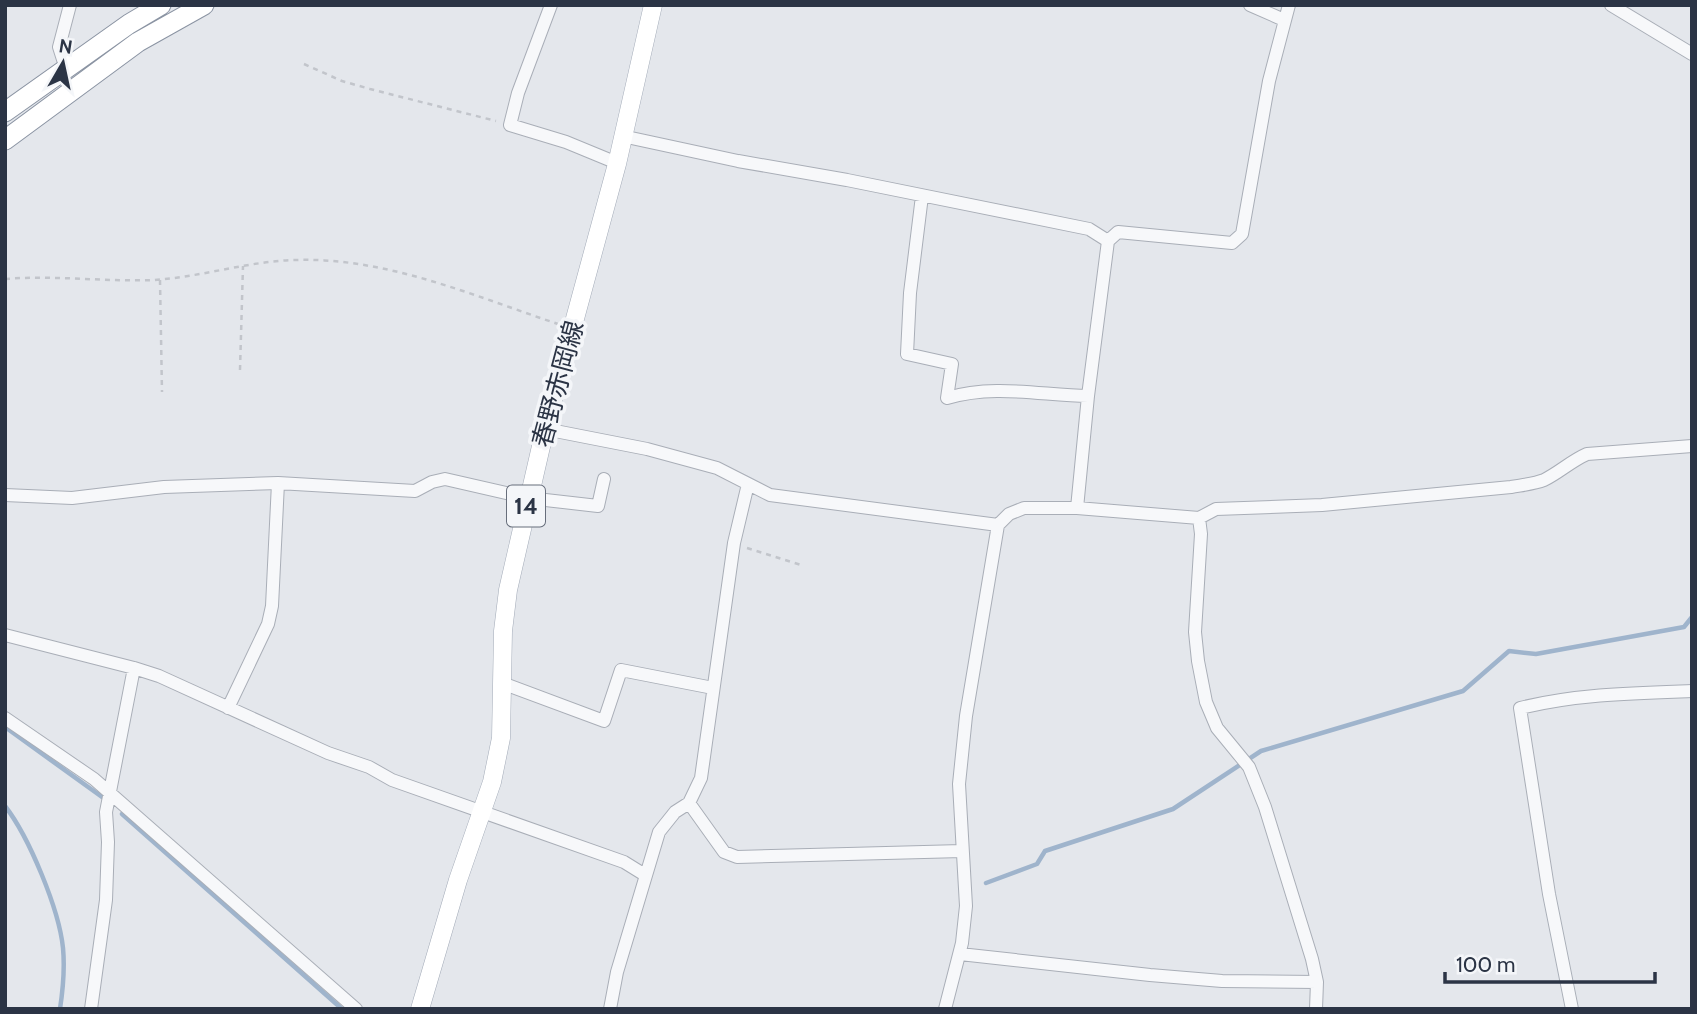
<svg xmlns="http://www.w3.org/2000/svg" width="1697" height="1014" font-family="Cabin,'Noto Sans JP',sans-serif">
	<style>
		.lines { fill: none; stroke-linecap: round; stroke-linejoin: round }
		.stream { stroke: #9fb4cc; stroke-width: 4.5 }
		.minor-casing { stroke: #a9aeb7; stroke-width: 14 }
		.primary-casing { stroke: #a3abb8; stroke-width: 19 }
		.trunk-casing { stroke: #8b94a3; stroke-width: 21 }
		.path { stroke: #c2c5cb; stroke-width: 2.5; stroke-dasharray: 5 5; stroke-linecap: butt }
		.minor { stroke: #f7f8fa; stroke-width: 12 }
		.primary { stroke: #fff; stroke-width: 18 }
		.trunk { stroke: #fff; stroke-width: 19 }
		.labels { text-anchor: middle; stroke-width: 7; stroke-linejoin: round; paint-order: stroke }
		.shield { fill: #f4f6f9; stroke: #676e7b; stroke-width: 2 }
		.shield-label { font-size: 24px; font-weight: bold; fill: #2b3445 }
		.street-label { font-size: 26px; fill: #2b3445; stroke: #f4f6f9 }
	</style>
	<rect width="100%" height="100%" fill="#e4e7ec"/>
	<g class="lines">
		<!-- stream -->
		<path class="stream" d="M5,727L102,797
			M5,806C29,837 59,909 63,948C65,969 63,989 60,1009
			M122,814L342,1009
			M986,883L1037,864L1045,851L1173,809L1261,751L1463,691L1509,651L1536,654L1684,627L1692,617"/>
		<defs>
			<path id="minor" d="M551,5L518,93L510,125L566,142L617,163
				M1250,5L1284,20
				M1611,5L1692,54
				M66,69L59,47L70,5
				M622,136L738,161L847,180L1089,229L1108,241
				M922,196L910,293L907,354L952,364L947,398C994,384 1040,395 1088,396
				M545,429L647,449L717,468L770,495L998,525
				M5,495L72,498L164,487L278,483
				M1077,508L1088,396L1108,241L1118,232L1232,243L1242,234L1269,81L1289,5
				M1199,518L1201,534L1195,632L1198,661L1206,702L1217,728L1249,767L1265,807L1312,959L1317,982L1316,1009
				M5,635L134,668
				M502,683L604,721L621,670L713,688
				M228,708L268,624L272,606L278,483L415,491L432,482L445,479L528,498L598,506L604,479
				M5,718L94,779L356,1009
				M689,803L701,778L734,543L748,484
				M960,954L1150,975L1222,981L1317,982
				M91,1009L106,900L108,842L106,812L134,668L159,676L328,753L369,767L392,780L624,862L645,875
				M610,1009L617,972L659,832L675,812L689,803L724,852L737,857L962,851
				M945,1009L962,943L966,906L959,784L966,716L998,525L1009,514L1024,508H1077L1199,518L1216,509L1322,505L1511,487C1522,485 1534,484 1544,480C1560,472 1571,461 1587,454L1692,446
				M1572,1009L1549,894L1520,708C1577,694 1634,693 1692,691"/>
			<path id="primary" d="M420,1009L458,880L492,782L501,738L503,631L508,590L545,429L617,164L653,5"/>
			<path id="trunk" d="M5,112L129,24L161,5
				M5,140L138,42L204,5"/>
		</defs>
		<!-- minor casing -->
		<use href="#minor" class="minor-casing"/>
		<!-- primary casing -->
		<use href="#primary" class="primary-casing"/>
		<!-- trunk casing -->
		<use href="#trunk" class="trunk-casing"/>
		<!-- path -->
		<path class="path" d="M304,64L342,81L370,89L496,121
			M5,279C55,275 105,282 154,280C202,277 248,261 296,260C386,257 474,296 558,324
			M160,280L162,392
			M240,370L243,266
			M747,548L801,565"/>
		<!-- minor -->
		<use href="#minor" class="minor"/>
		<!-- primary -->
		<use href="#primary" class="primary"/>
		<!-- trunk -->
		<use href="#trunk" class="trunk"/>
	</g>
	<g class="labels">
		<!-- shield labels -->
		<rect class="shield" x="507" y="485.5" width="38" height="41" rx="5"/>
		<g class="shield-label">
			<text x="526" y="514">14</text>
		</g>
		<!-- street labels -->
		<g class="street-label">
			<text transform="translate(558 384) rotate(-75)" y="9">春野赤岡線</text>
		</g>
	</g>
	<!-- border -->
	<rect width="1697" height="1014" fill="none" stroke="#2b3445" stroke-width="14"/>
	<!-- north arrow -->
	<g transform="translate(63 63) rotate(9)" stroke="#f4f6f9" stroke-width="5" paint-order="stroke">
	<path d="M0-5L12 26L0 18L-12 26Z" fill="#2b3445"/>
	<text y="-10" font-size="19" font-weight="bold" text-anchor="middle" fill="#2b3445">N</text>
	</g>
	<!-- scale -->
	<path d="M1445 972v10h210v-10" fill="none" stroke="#2b3445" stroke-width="3.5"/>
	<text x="1456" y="972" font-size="21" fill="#2b3445" stroke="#f4f6f9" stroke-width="5" paint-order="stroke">100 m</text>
</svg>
